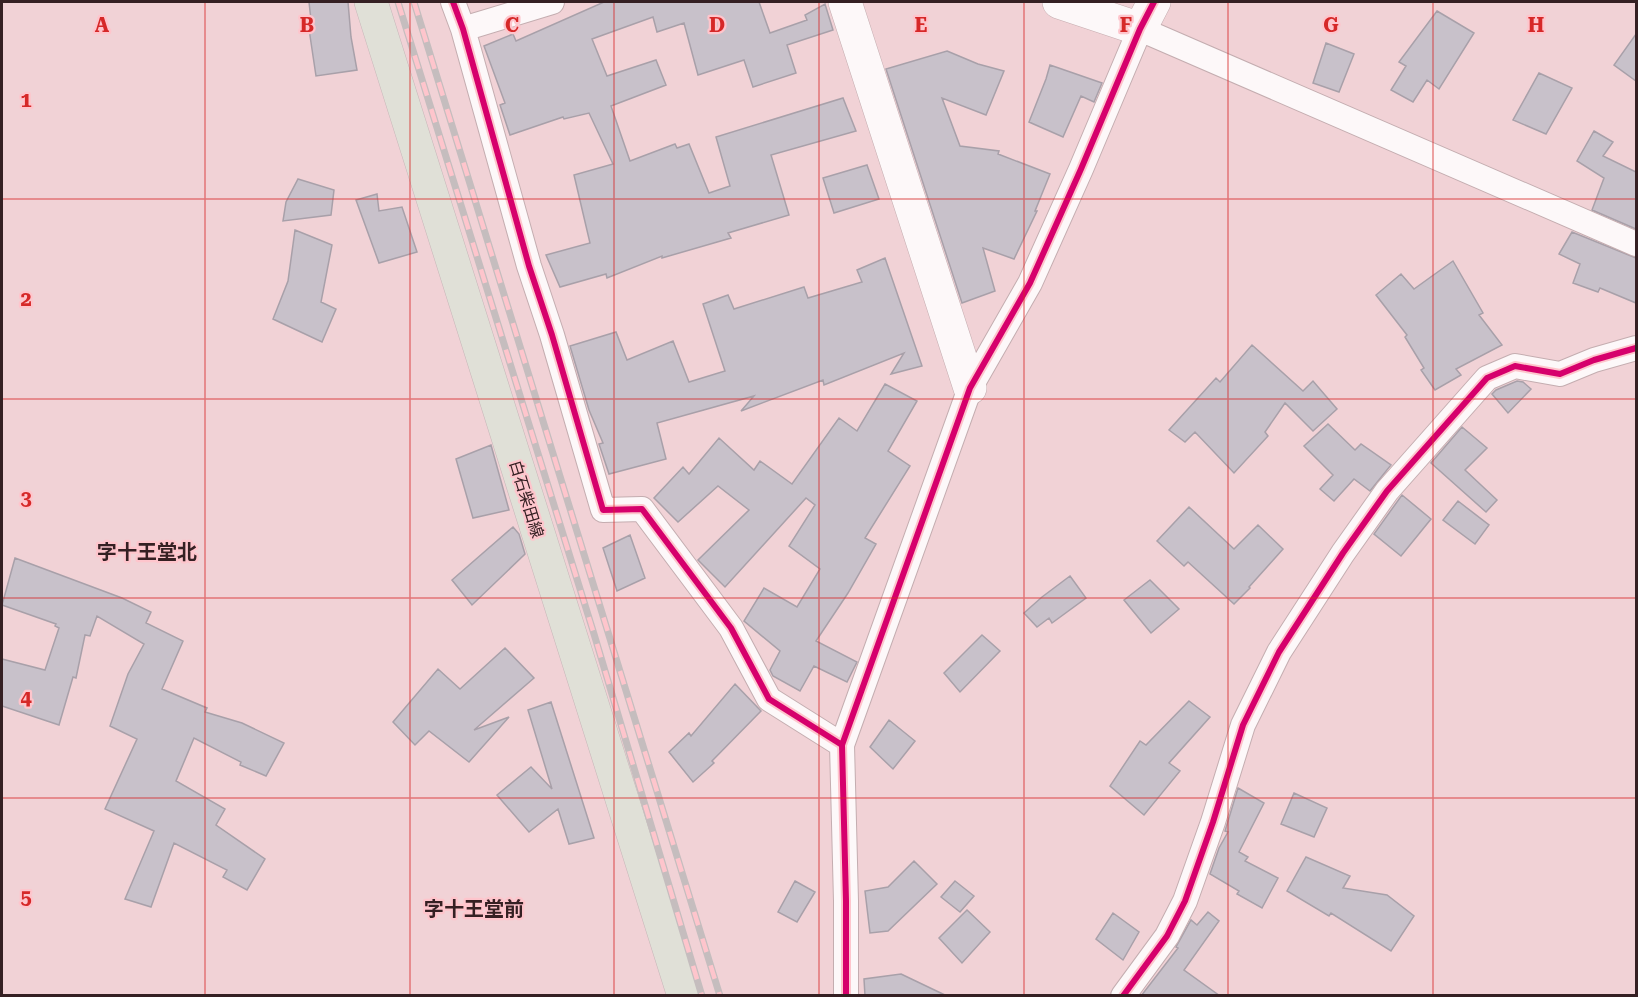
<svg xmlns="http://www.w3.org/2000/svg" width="1638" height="997" font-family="'Roboto Serif','Noto Sans JP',serif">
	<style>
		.building { fill: #c8c1ca; stroke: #a8a0a9; stroke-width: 1.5 }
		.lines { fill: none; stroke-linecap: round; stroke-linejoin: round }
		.street-casing { stroke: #c4adb0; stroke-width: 26 }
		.secondary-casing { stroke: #c4adb0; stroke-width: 34 }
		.primary-casing { stroke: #c6b6b8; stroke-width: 34 }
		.street { stroke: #fdf8f9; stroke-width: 24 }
		.secondary { stroke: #fdf8f9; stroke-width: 33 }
		.primary { stroke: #e0e0d7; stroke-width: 33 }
		.rail-casing { stroke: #c5bdbe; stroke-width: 7 }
		.rail { stroke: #fec5cc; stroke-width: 4.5; stroke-dasharray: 14; stroke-linecap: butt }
		.cycleway-casing { stroke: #fec5cc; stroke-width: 10 }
		.cycleway { stroke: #d6006c; stroke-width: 6 }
		.grid { fill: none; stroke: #d62828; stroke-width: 1.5; stroke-opacity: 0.55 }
		.labels { text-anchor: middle; stroke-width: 4.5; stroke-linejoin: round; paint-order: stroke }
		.street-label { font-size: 16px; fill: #352023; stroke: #fec5cc }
		.quarter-label { font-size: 20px; font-weight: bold; fill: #352023; stroke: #fec5cc }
		.grid-label { font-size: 20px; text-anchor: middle; font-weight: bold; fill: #d62828; stroke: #fec5cc; stroke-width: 4.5; stroke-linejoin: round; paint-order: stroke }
	</style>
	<rect width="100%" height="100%" fill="#f1d2d6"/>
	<!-- building -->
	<path class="building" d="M309,2H348L351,37L357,70L316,76L309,29H312Z
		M604,2H759L770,33L807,20L805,15L825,4L833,30L787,45L796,73L753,87L744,60L698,75L684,23L657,32L653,17L592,39L607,76L656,60L666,85L611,106L630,161L675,144L677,148L689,144L709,193L730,186L716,137L843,98L856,131L771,155L789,215L728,233L731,238L662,258V256L607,278L606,274L560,287L546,255L590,243L574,175L613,164L589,113L564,119L563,117L510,135L500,105L505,103L484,46L513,34L516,41Z
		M1437,11L1474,33L1439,89L1427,80L1413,102L1391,90L1406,66L1399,62Z
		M1636,34V81L1614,65Z
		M1326,43L1354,54L1339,92L1313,83Z
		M947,51L978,64L1004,71L986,115L942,98L960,146L999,151L998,154L1050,174L1035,211H1037L1014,259L983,248L995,291L962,303L886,69Z
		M1050,65L1102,83L1094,102L1081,96L1063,137L1029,122L1046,79Z
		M1539,73L1572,88L1546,134L1513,120Z
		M1594,131L1613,142L1603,156L1636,172V229L1592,210L1604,178L1577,161Z
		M867,165L879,199L834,213L823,178Z
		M298,179L334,190L331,215L283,221L286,202Z
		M377,194L379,211L402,207L417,252L379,263L356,200Z
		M295,230L332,245L321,302L336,309L322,342L273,319L288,281Z
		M1572,232L1636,258V303L1600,288L1598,292L1573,283L1580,264L1559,254Z
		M885,258L922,366L891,374L904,353L824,385L823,380L741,411L754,396L657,423L666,459L609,474L599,444L603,443L589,410L570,346L616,332L627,360L673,341L689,382L725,371L703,304L728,295L734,309L804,287L808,298L862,282L857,270Z
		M1453,261L1483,313L1479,315L1502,345L1456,369L1461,375L1435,390L1421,370L1424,368L1405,337L1407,335L1376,295L1401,274L1414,289Z
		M1252,345L1303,391L1313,381L1337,409L1313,431L1285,403L1265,432L1268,436L1234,473L1195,432L1185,442L1169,430L1216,378L1220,382Z
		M1517,381L1523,382L1531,389L1508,413L1492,394L1496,390Z
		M885,384L917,401L888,451L910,466L865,538L876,544L848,593L816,641L857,662L847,682L814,666L800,691L773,676L770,670L780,651L744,621L764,588L797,607L820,569L789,546L815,505L806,498L725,587L698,560L749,510L718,486L678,522L654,498L683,467L689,474L719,438L754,470L760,461L792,484L839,418L857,431Z
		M1328,424L1355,450L1361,444L1391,465L1370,491L1354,479L1334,501L1320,489L1333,475L1304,446Z
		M1462,427L1487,448L1465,470L1497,500L1486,512L1431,463Z
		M491,445L509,510L473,518L456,459Z
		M1402,495L1431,519L1401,556L1374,534Z
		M1458,501L1489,525L1475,544L1443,520Z
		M1189,507L1234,549L1258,525L1283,549L1249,587L1250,588L1234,604L1188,562L1184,566L1157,541Z
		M513,527L519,534L525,554L472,605L452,580Z
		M630,535L645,578L617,591L603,548Z
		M15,558L122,598L151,612L146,623L183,641L162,689L207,708L205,712L242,723L284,743L266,776L240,765L241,762L194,738L176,781L225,809L216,825L265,859L247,890L223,877L227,870L174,843L151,907L125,899L154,831L105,809L137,739L110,726L128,674L144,644L97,616L90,636L85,635L76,678L73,677L59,725L2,706V659L45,670L59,628L55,626L56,624L2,605Z
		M1070,576L1086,598L1052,623L1049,618L1037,627L1024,613L1042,597Z
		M1150,580L1179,609L1151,633L1124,600Z
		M982,635L1000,651L960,692L944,673Z
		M505,648L534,678L474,730L509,717L469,762L429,731L415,745L393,722L438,669L460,689Z
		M735,684L761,711L712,761L714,763L693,782L669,752L689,733L691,736Z
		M1189,701L1210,717L1169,763L1180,771L1144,815L1110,786L1140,741L1146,745Z
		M551,702L594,838L569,844L558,809L529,832L497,795L531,767L552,789L528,710Z
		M889,720L915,741L893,769L870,747Z
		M1238,788L1264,803L1239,852L1248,857L1245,861L1278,878L1262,908L1237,894L1239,891L1210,874L1219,848L1228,832L1225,831Z
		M1294,793L1327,808L1314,837L1281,824Z
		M1306,857L1350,876L1343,888L1387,895L1414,916L1391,951L1331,913L1329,916L1287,891Z
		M914,861L937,884L888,931L870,933L865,891L888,887Z
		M795,881L815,892L797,922L778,912Z
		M955,881L974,896L960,912L941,897Z
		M967,910L990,932L962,963L939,938Z
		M1208,912L1219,921L1184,970L1220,996H1141L1178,948L1176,947L1191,920L1197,925Z
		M1113,913L1139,932L1123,960L1096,939Z
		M901,974L947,996H865L864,979Z"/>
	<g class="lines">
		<defs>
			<path id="street" d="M453,2L463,29L529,266L552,335L603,510L642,509L731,628L769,699L842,745
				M463,29L552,2
				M846,996V901L842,745L970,388L1030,283L1081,169L1140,29L1636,244
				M1123,996L1167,936L1185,901L1213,822L1243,725L1279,652L1343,553L1387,491L1487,378L1515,366L1560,374L1594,360L1636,348"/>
			<path id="secondary" d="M845,2L970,388
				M1059,2L1140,29L1154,2"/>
			<path id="primary" d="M371,2L684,996"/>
		</defs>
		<!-- street casing -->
		<use href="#street" class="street-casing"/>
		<!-- secondary casing -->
		<use href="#secondary" class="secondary-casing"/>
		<!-- primary casing -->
		<use href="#primary" class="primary-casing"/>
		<!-- street -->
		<use href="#street" class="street"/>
		<!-- secondary -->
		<use href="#secondary" class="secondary"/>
		<!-- primary -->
		<use href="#primary" class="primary"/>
		<defs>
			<path id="rail" d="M398,2L594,634L702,996
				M414,2L720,996"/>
		</defs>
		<!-- rail casing -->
		<use href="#rail" class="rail-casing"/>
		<!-- rail -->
		<use href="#rail" class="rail"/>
		<defs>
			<path id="cycleway" d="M453,2L463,29L529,266L552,335L603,510L642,509L731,628L769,699L842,745
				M846,996V901L842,745L970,388L1030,283L1081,169L1140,29L1154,2
				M1123,996L1167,936L1185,901L1213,822L1243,725L1279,652L1343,553L1387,491L1487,378L1515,366L1560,374L1594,360L1636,348"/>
		</defs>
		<!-- cycleway casing -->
		<use href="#cycleway" class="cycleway-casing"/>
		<!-- cycleway -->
		<use href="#cycleway" class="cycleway"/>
	</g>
	<!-- grid -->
	<path class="grid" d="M205,2V996M410,2V996M614,2V996M819,2V996M1024,2V996M1228,2V996M1433,2V996M2,199H1636M2,399H1636M2,598H1636M2,798H1636"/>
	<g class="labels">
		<!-- street labels -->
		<g class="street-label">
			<text transform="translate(527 499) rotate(73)" y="6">白石柴田線</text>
		</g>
		<!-- quarter labels -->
		<g class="quarter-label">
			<text x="147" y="559">字十王堂北</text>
			<text x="474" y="916">字十王堂前</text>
		</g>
	</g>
	<g class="grid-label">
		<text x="102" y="32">A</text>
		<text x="307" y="32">B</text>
		<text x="512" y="32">C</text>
		<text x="717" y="32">D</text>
		<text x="921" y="32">E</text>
		<text x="1126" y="32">F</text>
		<text x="1331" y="32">G</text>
		<text x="1536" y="32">H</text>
		<text x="26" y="107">1</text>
		<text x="26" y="306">2</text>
		<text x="26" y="505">3</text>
		<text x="26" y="705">4</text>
		<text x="26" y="904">5</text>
	</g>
	<!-- border -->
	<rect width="1638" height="997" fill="none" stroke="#352023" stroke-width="6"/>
</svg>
